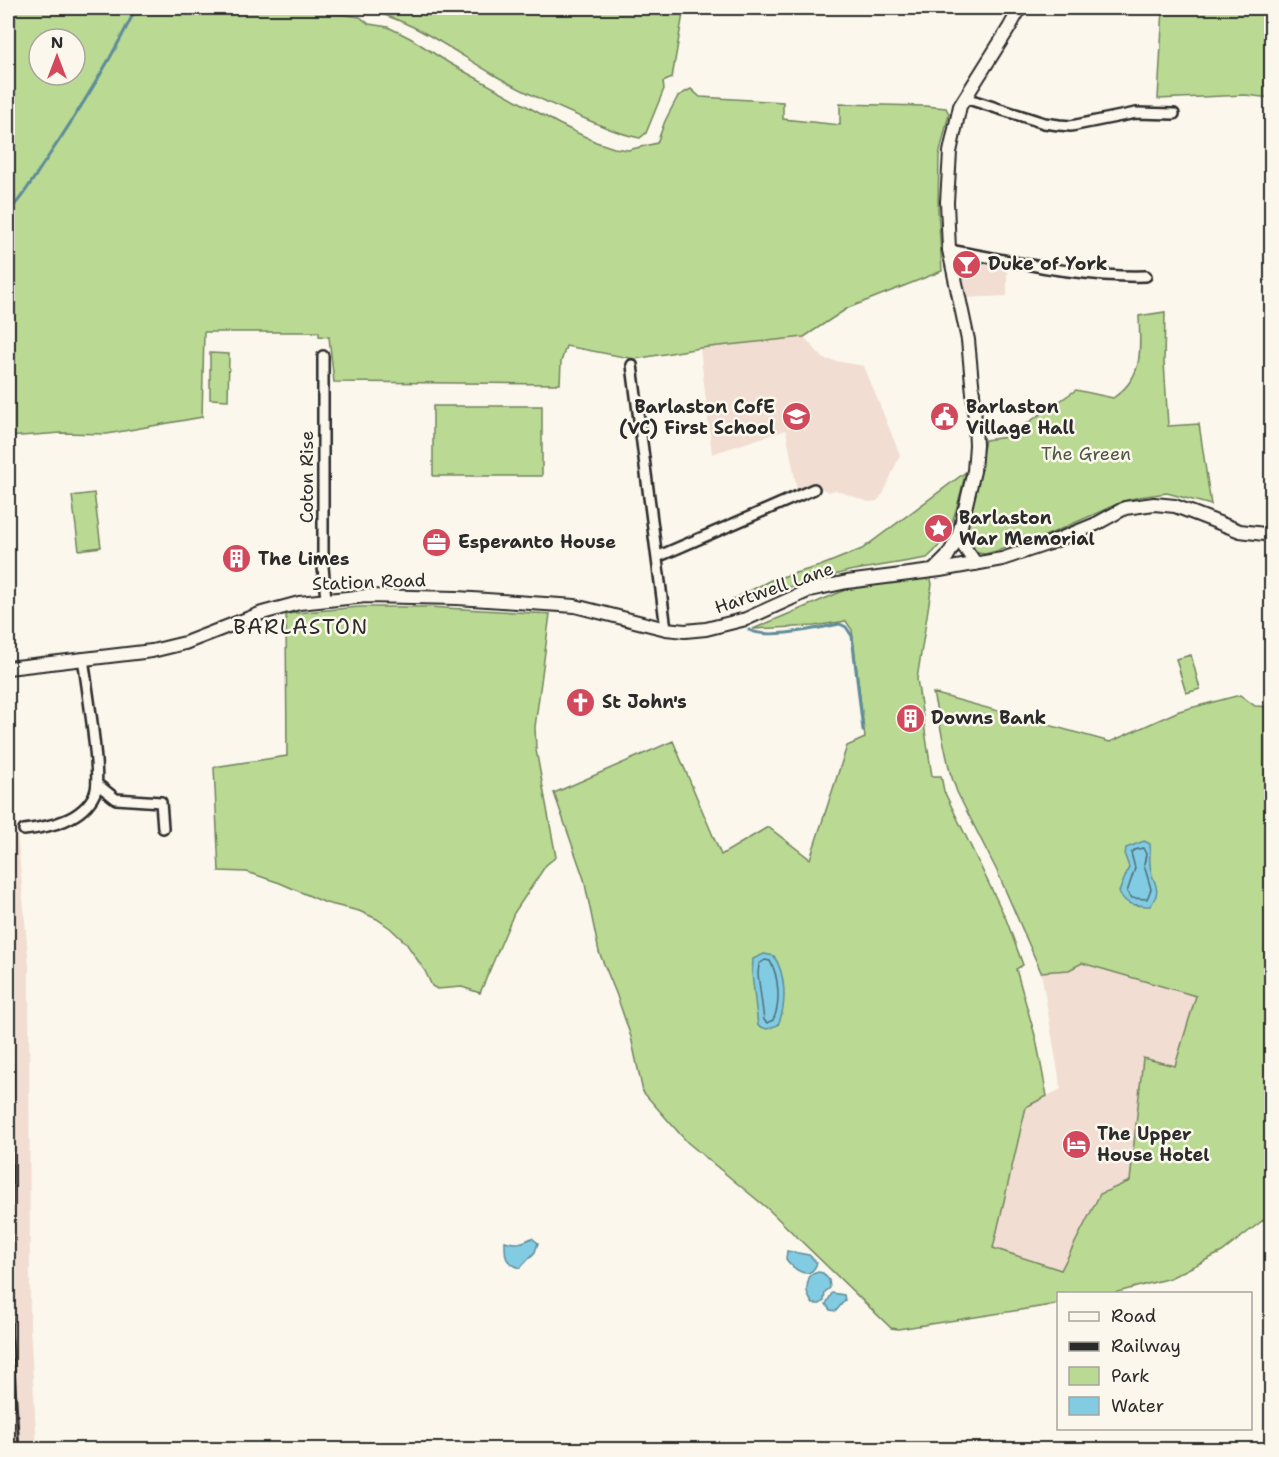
<svg xmlns="http://www.w3.org/2000/svg" width="1279" height="1457" font-family="'Shantell Sans',sans-serif">
	<style>
		.built { fill: #f1ddd2 }
		.green { fill: #bada93; stroke: #72825f; stroke-width: 1.5; fill-rule: evenodd }
		.water { fill: #82cce3; stroke: #5f8c99; stroke-width: 1.5 }
		.lines { fill: none; stroke-linecap: round; stroke-linejoin: round }
		.shore { stroke: #4e6b75; stroke-width: 1.5 }
		.stream { stroke: #5f8c99; stroke-width: 3 }
		.minor-casing { stroke: #2b2b2b; stroke-width: 14 }
		.tertiary-casing { stroke: #2b2b2b; stroke-width: 16 }
		.minor { stroke: #fbf7ec; stroke-width: 9 }
		.tertiary { stroke: #fbf7ec; stroke-width: 12 }
		.rail { stroke: #2b2b2b; stroke-width: 3 }
		.labels { text-anchor: middle; stroke-width: 5; stroke-linejoin: round; paint-order: stroke }
		.poi-label { font-size: 18px; font-weight: bold; fill: #2b2b2b; stroke: #fbf7ec; text-anchor: start }
		.park-label { font-size: 18px; fill: #4f5745; stroke: #fbf7ec }
		.street-label { font-size: 18px; fill: #2b2b2b; stroke: #fbf7ec }
		.quarter-label { font-size: 21px; letter-spacing: 1.5px; fill: #2b2b2b; stroke: #fbf7ec }
	</style>
	<rect width="100%" height="100%" fill="#fbf7ec"/>
	<filter id="ink" filterUnits="userSpaceOnUse"><feTurbulence type="fractalNoise" baseFrequency=".0167" numOctaves="2"/><feDisplacementMap in="SourceGraphic" scale="12" xChannelSelector="R" yChannelSelector="G"/><feConvolveMatrix kernelMatrix="1 2 1 2 8 2 1 2 1" color-interpolation-filters="sRGB"/></filter>
	<g filter="url(#ink)">
		<!-- built -->
		<path class="built" d="M958,254L1007,261V296L963,298Z
			M804,337L824,359L864,366L900,455L883,494L877,501L869,502L835,490L829,492L813,485L797,490L786,430L712,454L700,348Z
			M8,770L13,820H16L29,966L30,1325L37,1450L8,1449Z
			M1082,963L1196,996L1175,1066L1143,1059L1130,1181L1100,1194L1062,1270L993,1248L1026,1107L1061,1089L1041,972L1069,970Z"/>
		<!-- green -->
		<path class="green" d="M8,8H298L360,17L369,24L388,27L410,38L449,63L559,124L596,142L614,148L628,150L657,143L665,121L678,96L691,89L700,97L783,102V119L840,125V104L925,106L946,108L949,114L939,156L938,210L942,271L848,308L804,337L700,348L635,359L566,346L561,362L560,384L334,382L329,337L319,336V332H204L202,417L107,434L61,433L8,437ZM39,39H75V75H39Z
			M357,8H684L672,78L663,82L664,89L646,133L640,138C622,135 604,127 588,120C557,107 525,93 496,76C451,50 410,17 357,8Z
			M1163,8H1271V98L1245,95L1158,99Z
			M1165,312L1164,362L1168,426L1199,424L1211,505L1167,493L1139,497L1124,501L1036,540L985,554L978,553L966,541V533L985,440L1007,437L1076,390L1113,398C1145,376 1140,350 1139,316Z
			M210,353L229,354L228,400L210,399Z
			M433,406H542V476H433Z
			M966,472C957,504 954,536 927,558L849,571L722,605L771,580L820,566L862,549Z
			M94,493L101,547L79,550L72,496Z
			M930,576L932,584L917,679L932,776H941L944,791L1006,919L1023,965L1016,969L1036,1039L1047,1096L1026,1107L993,1248L1061,1270L1100,1194L1130,1181L1143,1058L1175,1066L1196,996L1082,963L1069,970L1041,972L997,871L957,792L950,772L933,693L1110,742L1179,711L1240,695L1255,706L1271,707V1214L1222,1252L1170,1278L1114,1293L1058,1294V1304L898,1329L891,1328L767,1208L687,1142L643,1092L631,1037L616,993L599,952L584,879L554,793L673,741L721,855L768,827L810,859L847,746L865,738L852,630L846,621L814,626L753,629L857,585Z
			M359,607H428L550,614L535,727L536,750L556,857L546,865L514,913L480,993L462,987L437,989L432,986L425,971L406,943L390,928L377,919L359,911L326,903L280,883L247,872L219,871L214,767L287,756L286,614Z
			M1191,655L1200,689L1186,693L1176,659Z"/>
		<!-- water -->
		<path class="water" d="M1144,841L1150,844C1151,851 1149,856 1150,864C1150,881 1165,888 1150,906C1134,905 1127,907 1119,892L1129,867L1125,856L1126,848Z
			M764,954L774,956C786,975 787,1004 778,1025L767,1029L758,1026L752,974L753,959Z
			M532,1238L538,1243L535,1252L520,1268C504,1262 505,1257 505,1241C516,1245 522,1243 532,1238Z
			M787,1251L809,1255L817,1263C810,1282 794,1270 786,1259Z
			M818,1272L823,1273L829,1280L830,1288L825,1292L824,1301L820,1304H813C805,1293 806,1287 810,1275Z
			M832,1293L844,1295L845,1300L836,1311L830,1310L826,1304Z"/>
		<g class="lines">
			<!-- shore -->
			<path class="shore" d="M1143,848L1146,854L1144,865L1151,889L1147,899L1132,898L1127,892L1135,868L1131,853L1134,850Z
				M765,960L770,961C779,976 781,1005 773,1020L767,1023L764,1020L758,974L759,964Z"/>
			<!-- stream -->
			<path class="stream" d="M8,212C23,198 34,177 46,160C79,111 111,61 136,8
				M749,630C768,640 818,628 840,624L846,627L852,636L863,730"/>
			<defs>
				<path id="minor" d="M965,98L1044,123L1059,125L1071,126L1136,113L1174,114
					M949,250C1014,261 1080,278 1146,276
					M323,356V567L326,599
					M632,365L666,629
					M657,557L814,489
					M97,784L116,799L161,802L163,828
					M24,830C50,827 83,820 95,793C102,778 86,681 83,658"/>
				<path id="tertiary" d="M958,538L976,564
					M934,570L947,557L958,538L974,471L976,445L974,404L968,340L949,250L947,202L950,152L960,106L1009,28L1020,8
					M8,668L152,651L185,643L262,613L299,603L366,596L457,598L575,606L666,629L685,631L706,629L746,619L810,590L847,582L940,570L1002,559L1047,544L1096,524L1125,508L1154,504L1175,506L1240,531L1272,535"/>
			</defs>
			<!-- minor casing -->
			<use href="#minor" class="minor-casing"/>
			<!-- tertiary casing -->
			<use href="#tertiary" class="tertiary-casing"/>
			<!-- minor -->
			<use href="#minor" class="minor"/>
			<!-- tertiary -->
			<use href="#tertiary" class="tertiary"/>
			<!-- rail -->
			<path class="rail" d="M8,893L13,1075L12,1334L19,1450"/>
		</g>
	</g>
	<!-- icons -->
	<defs>
		<symbol id="bar-disc" viewBox="-11 -11 22 22"><circle r="9.5" fill="#d1495b" stroke="#fbf7ec"/><path d="M-6-5H6L.8 .8V4.5H3.5V6h-7V4.5H-.8V.8Z" fill="#fff"/></symbol>
		<symbol id="school-disc" viewBox="-11 -11 22 22"><circle r="9.5" fill="#d1495b" stroke="#fbf7ec"/><path d="M0-5L7-2L0 1L-7-2ZM-4 1L0 2.5L4 1V4Q0 6-4 4Z" fill="#fff"/></symbol>
		<symbol id="civic-disc" viewBox="-11 -11 22 22"><circle r="9.5" fill="#d1495b" stroke="#fbf7ec"/><path d="M-.6-6.5H3V-4.5H.6V-3L4-1V1h2V6H-6V1h2V-1L-.6-3ZM-1.2 2.5V6h2.4V2.5Z" fill="#fff"/></symbol>
		<symbol id="sight-disc" viewBox="-11 -11 22 22"><circle r="9.5" fill="#d1495b" stroke="#fbf7ec"/><path d="M0-6L1.8-2.2L6-1.7L2.9 1.2L3.7 5.4L0 3.3L-3.7 5.4L-2.9 1.2L-6-1.7L-1.8-2.2Z" fill="#fff"/></symbol>
		<symbol id="office-disc" viewBox="-11 -11 22 22"><circle r="9.5" fill="#d1495b" stroke="#fbf7ec"/><path d="M-6-3h4V-5.5h4V-3h4V5H-6ZM-1-4.5V-3h2v-1.5ZM-6 0V1H6V0Z" fill="#fff"/></symbol>
		<symbol id="building-disc" viewBox="-11 -11 22 22"><circle r="9.5" fill="#d1495b" stroke="#fbf7ec"/><path d="M-4-6H4V6H1V3H-1V6H-4ZM-2.5-4.3h1.7v1.8h-1.7ZM.8-4.3h1.7v1.8H.8ZM-2.5-1h1.7V.8h-1.7ZM.8-1h1.7V.8H.8Z" fill="#fff"/></symbol>
		<symbol id="church-disc" viewBox="-11 -11 22 22"><circle r="9.5" fill="#d1495b" stroke="#fbf7ec"/><path d="M-1.2-6h2.4v3.5h3.3v2.4h-3.3V6h-2.4V-.1h-3.3v-2.4h3.3Z" fill="#fff"/></symbol>
		<symbol id="hotel-disc" viewBox="-11 -11 22 22"><circle r="9.5" fill="#d1495b" stroke="#fbf7ec"/><path d="M-6-4.5h1.5V1H6V5H4.5V3h-9V5H-6ZM-4 0a1.8 1.8 0 1 1 3.6 0ZM.5 0V-2.5h3Q6-2.5 6 0Z" fill="#fff"/></symbol>
	</defs>
	<g fill-rule="evenodd">
		<use href="#bar-disc" x="950" y="248" width="33" height="33"/>
		<use href="#school-disc" x="780" y="400" width="33" height="33"/>
		<use href="#civic-disc" x="928" y="400" width="33" height="33"/>
		<use href="#sight-disc" x="922" y="512" width="33" height="33"/>
		<use href="#office-disc" x="420" y="526" width="33" height="33"/>
		<use href="#building-disc" x="220" y="542" width="33" height="33"/>
		<use href="#church-disc" x="564" y="686" width="33" height="33"/>
		<use href="#building-disc" x="894" y="702" width="33" height="33"/>
		<use href="#hotel-disc" x="1060" y="1128" width="33" height="33"/>
	</g>
	<g class="labels">
		<!-- poi labels -->
		<g class="poi-label">
			<text x="988" y="270">Duke of York</text>
			<text x="775" y="413" text-anchor="end">Barlaston CofE<tspan x="775" dy="21">(VC) First School</tspan></text>
			<text x="966" y="413">Barlaston<tspan x="966" dy="21">Village Hall</tspan></text>
			<text x="959" y="524">Barlaston<tspan x="959" dy="21">War Memorial</tspan></text>
			<text x="458" y="548">Esperanto House</text>
			<text x="258" y="565">The Limes</text>
			<text x="602" y="708">St John's</text>
			<text x="931" y="724">Downs Bank</text>
			<text x="1097" y="1140">The Upper<tspan x="1097" dy="21">House Hotel</tspan></text>
		</g>
		<!-- park labels -->
		<g class="park-label">
			<text x="1086" y="460">The Green</text>
		</g>
		<!-- street labels -->
		<g class="street-label">
			<text transform="translate(307 477) rotate(-90)" y="6">Coton Rise</text>
			<text transform="translate(369 582) rotate(-2)" y="6">Station Road</text>
			<text transform="translate(774 588) rotate(-19)" y="6">Hartwell Lane</text>
		</g>
		<!-- quarter labels -->
		<g class="quarter-label">
			<text x="301" y="634">BARLASTON</text>
		</g>
	</g>
	<!-- margin -->
	<rect width="1279" height="1457" fill="none" stroke="#fbf7ec" stroke-width="30"/>
	<rect x="15" y="15" width="1249" height="1427" fill="none" stroke="#2b2b2b" stroke-width="2" filter="url(#ink)"/>
	<!-- legend -->
	<rect x="1057" y="1292" width="195" height="138" fill="#fbf7ec" stroke="#a8a59f" stroke-width="1.5"/>
	<rect x="1069" y="1312" width="30" height="9" fill="#fbf7ec" stroke="#a8a59f" stroke-width="1.5"/>
	<text x="1111" y="1322" font-size="18" fill="#2b2b2b">Road</text>
	<rect x="1069" y="1342" width="30" height="9" fill="#2b2b2b" stroke="#a8a59f" stroke-width="1.5"/>
	<text x="1111" y="1352" font-size="18" fill="#2b2b2b">Railway</text>
	<rect x="1069" y="1367" width="30" height="18" fill="#bada93" stroke="#a8a59f" stroke-width="1.5"/>
	<text x="1111" y="1382" font-size="18" fill="#2b2b2b">Park</text>
	<rect x="1069" y="1397" width="30" height="18" fill="#82cce3" stroke="#a8a59f" stroke-width="1.5"/>
	<text x="1111" y="1412" font-size="18" fill="#2b2b2b">Water</text>
	<!-- north arrow -->
	<g transform="translate(57 57)"><circle r="28" fill="#fbf7ec" stroke="#a8a59f" stroke-width="1.5"/>
	<path d="M0-4.5L10 22L0 15L-10 22Z" fill="#d1495b"/>
	<text y="-9" font-size="16" font-weight="bold" text-anchor="middle" fill="#2b2b2b">N</text>
	</g>
</svg>
